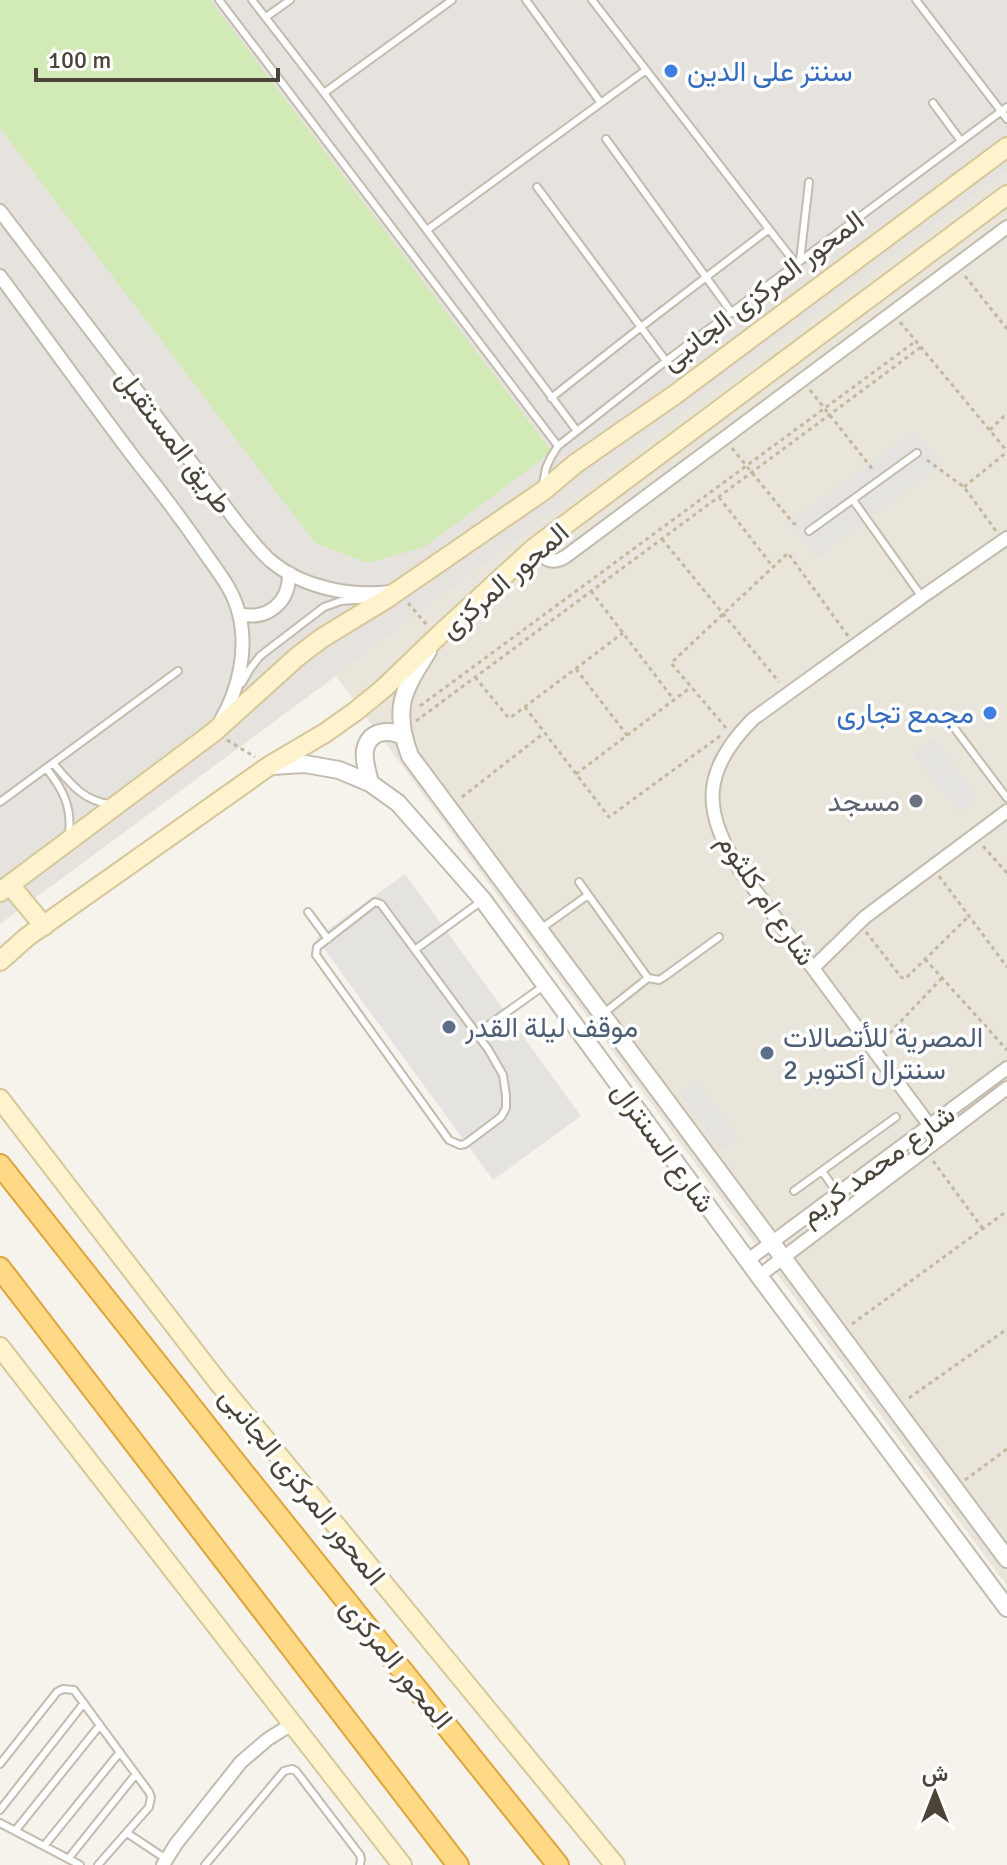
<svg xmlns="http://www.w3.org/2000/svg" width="1007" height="1865" font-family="Signika,Vazirmatn,sans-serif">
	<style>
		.residential { fill: #eae5da }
		.industrial { fill: #e6e2dd }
		.green { fill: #d2eab5 }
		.parking { fill: #e5e3e0 }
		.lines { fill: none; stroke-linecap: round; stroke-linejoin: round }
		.service-casing { stroke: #c2bbae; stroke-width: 10 }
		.minor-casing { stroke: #c2bbae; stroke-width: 16 }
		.tertiary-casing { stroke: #c2bbae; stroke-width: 20 }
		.secondary-casing { stroke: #d6c79b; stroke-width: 22 }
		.trunk-casing { stroke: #e0a43c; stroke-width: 24 }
		.path { stroke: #c4b79f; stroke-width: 3; stroke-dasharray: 4 4; stroke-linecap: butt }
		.service { stroke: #fff; stroke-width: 6 }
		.minor { stroke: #fff; stroke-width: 12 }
		.tertiary { stroke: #fff; stroke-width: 16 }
		.secondary { stroke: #fff3cd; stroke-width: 18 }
		.trunk { stroke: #ffd985; stroke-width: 20 }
		.shop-dot { fill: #3f7fe0; stroke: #fff; stroke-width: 3 }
		.worship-dot { fill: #6b7280; stroke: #fff; stroke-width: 3 }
		.service-dot { fill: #5c6f8a; stroke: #fff; stroke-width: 3 }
		.labels { text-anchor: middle; stroke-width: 7; stroke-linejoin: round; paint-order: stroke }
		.shop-label { font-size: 28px; fill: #366cbe; stroke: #fff; text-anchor: start }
		.street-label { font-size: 28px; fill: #4b4439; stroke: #fff }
		.worship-label { font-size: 28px; fill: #5b616d; stroke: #fff; text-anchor: end }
		.service-label { font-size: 28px; fill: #4e5e75; stroke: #fff; text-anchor: start }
	</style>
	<rect width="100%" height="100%" fill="#f6f3ec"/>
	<!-- residential -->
	<path class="residential" d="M1007,171V1586L336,676Z"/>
	<!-- industrial -->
	<path class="industrial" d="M0,0H1007V171L336,676L0,924Z"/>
	<!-- green -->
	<path class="green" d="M0,0H210L552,452L424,547L368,563L315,543L0,128Z"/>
	<!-- parking -->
	<path class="parking" d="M915,430L942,465L817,558L790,522Z
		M933,738L978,798L959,813L913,754Z
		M405,874L581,1116L493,1180L316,938Z
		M697,1081L739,1138L722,1151L679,1094Z"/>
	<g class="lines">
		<defs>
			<path id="service" d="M219,0L558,446
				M252,0L324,93L577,431
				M526,0L601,103
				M592,0L796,264
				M916,0L1007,119
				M266,17L290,0
				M324,93L452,0
				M933,103L961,141
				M606,139L732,313
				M537,187L666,361
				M427,230L646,70
				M800,261L809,182
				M551,398L641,327L769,229
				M543,484L546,468L551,457L558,446L577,431L666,361L1007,107
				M853,500L922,597
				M809,531L917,453
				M242,683L250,669L260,656L324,607L341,601L370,599
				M952,725L1007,798
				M53,763C70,783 83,801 110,804
				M46,768C63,789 72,807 69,834
				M0,802L178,671
				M579,882L648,978L659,980L664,977L719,937
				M375,902L381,904L488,1049L503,1075L506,1096V1108L501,1117L465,1144L460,1145L449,1140L316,955L317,947Z
				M308,912L328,939
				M542,928L588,895
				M416,949L483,900
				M604,1013L648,978
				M476,1034L545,985
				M822,1171L838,1194
				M794,1191L896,1117
				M0,1764L57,1692L63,1689L74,1690L149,1792L151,1797L149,1807L98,1865
				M0,1810L84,1703
				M0,1823L80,1865
				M15,1831L100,1725
				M127,1833L166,1859
				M44,1846L120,1752
				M68,1859L136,1774
				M205,1865L284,1771L292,1769L296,1771L360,1855L361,1859L360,1865"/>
			<path id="minor" d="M0,211L239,525C249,537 260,552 272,562C304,588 351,597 391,592
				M0,276C46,338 91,401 138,463C162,493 185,524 207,556C220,574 234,592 239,614C248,649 239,689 221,720
				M534,548C544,559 551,565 565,557L1007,227
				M239,614C268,621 290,602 289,573
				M813,968L865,917L1007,811
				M930,1126L740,870C701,811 702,770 753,719L922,597L1007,538
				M748,1260L1007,1068
				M759,1276L1007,1088
				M163,1865L176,1844L241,1762L268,1739L292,1724"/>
			<path id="tertiary" d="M428,651C403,691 392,708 410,756L1007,1559
				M271,766L305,764L339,770L370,783L398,803L483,900L759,1276L1007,1608
				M370,783C368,773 363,760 365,750C369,730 389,729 403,736"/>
			<path id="secondary" d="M10,885L44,926
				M0,892L214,732L297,657L322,638L386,599L543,491L575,464L676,394L1007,147
				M0,961L27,937L269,766L325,733L356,711L384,688L437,637L534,548L1007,195
				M0,1099L218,1382L615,1865
				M0,1347L402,1865"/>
			<path id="trunk" d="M0,1165L235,1462L558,1865
				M0,1268L458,1865"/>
		</defs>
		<!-- service casing -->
		<use href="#service" class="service-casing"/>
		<!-- minor casing -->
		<use href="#minor" class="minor-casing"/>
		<!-- tertiary casing -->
		<use href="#tertiary" class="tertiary-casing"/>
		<!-- secondary casing -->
		<use href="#secondary" class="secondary-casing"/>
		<!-- trunk casing -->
		<use href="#trunk" class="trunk-casing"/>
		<!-- path -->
		<path class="path" d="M965,276L1007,329
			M900,322L1007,451
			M810,390L874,471
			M990,430L1007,413
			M732,448L793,523L799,526
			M927,460L964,487L996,531
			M964,487L1007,452
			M719,497L773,567
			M662,539L779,682
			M591,591L674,700
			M408,603L427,625
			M576,669L627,735
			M475,677L507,716L510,718L623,633
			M420,706L916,341
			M525,707L609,817L720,736
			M416,721L921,347
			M726,728L671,663L788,553L848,636
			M227,740L255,757
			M576,774L691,687
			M462,797L544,733
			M983,846L1007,873
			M939,876L1007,967
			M866,932L901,977L905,979L969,916
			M925,959L1007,1050
			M884,1039L942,978
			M933,1161L983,1229
			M852,1324L1007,1211
			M909,1398L1007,1329
			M965,1480L1007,1449"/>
		<!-- service -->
		<use href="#service" class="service"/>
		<!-- minor -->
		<use href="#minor" class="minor"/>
		<!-- tertiary -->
		<use href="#tertiary" class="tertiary"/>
		<!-- secondary -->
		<use href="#secondary" class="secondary"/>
		<!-- trunk -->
		<use href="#trunk" class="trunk"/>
	</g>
	<!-- markers -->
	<g class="shop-dot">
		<circle cx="671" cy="71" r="8"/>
		<circle cx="990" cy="713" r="8"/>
	</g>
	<circle class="worship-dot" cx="916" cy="801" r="8"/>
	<g class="service-dot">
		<circle cx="449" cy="1027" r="8"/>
		<circle cx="767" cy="1053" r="8"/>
	</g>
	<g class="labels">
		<!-- shop labels -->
		<g class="shop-label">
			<text x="687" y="81">سنتر على الدين</text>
			<text x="974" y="723" text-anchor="end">مجمع تجارى</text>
		</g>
		<!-- street labels -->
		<g class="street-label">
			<text transform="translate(762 290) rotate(-37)" y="10">المحور المركزى الجانبى</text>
			<text transform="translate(175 441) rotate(53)" y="10">طريق المستقبل</text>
			<text transform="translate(504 580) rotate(-41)" y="10">المحور المركزى</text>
			<text transform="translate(767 899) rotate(56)" y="10">شارع ام كلثوم</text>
			<text transform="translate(664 1147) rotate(54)" y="10">شارع السنترال</text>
			<text transform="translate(877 1164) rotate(-36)" y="10">شارع محمد كريم</text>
			<text transform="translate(303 1486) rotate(51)" y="10">المحور المركزى الجانبى</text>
			<text transform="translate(397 1663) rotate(51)" y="10">المحور المركزى</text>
		</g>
		<!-- worship labels -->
		<g class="worship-label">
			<text x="900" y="811">مسجد</text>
		</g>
		<!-- service labels -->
		<g class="service-label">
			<text x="465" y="1037">موقف ليلة القدر</text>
			<text x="783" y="1047">المصرية للأتصالات<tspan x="783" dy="32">سنترال أكتوبر 2</tspan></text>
		</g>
	</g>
	<!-- north arrow -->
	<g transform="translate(935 1793)" stroke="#ffffff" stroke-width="6" paint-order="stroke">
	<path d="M0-6L14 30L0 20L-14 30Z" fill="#4b4439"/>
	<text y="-12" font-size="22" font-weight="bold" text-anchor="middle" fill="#4b4439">ش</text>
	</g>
	<!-- scale -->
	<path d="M36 68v12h242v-12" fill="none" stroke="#4b4439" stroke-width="4"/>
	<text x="48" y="68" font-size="24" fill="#4b4439" stroke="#ffffff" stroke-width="6" paint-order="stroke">100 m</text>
</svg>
